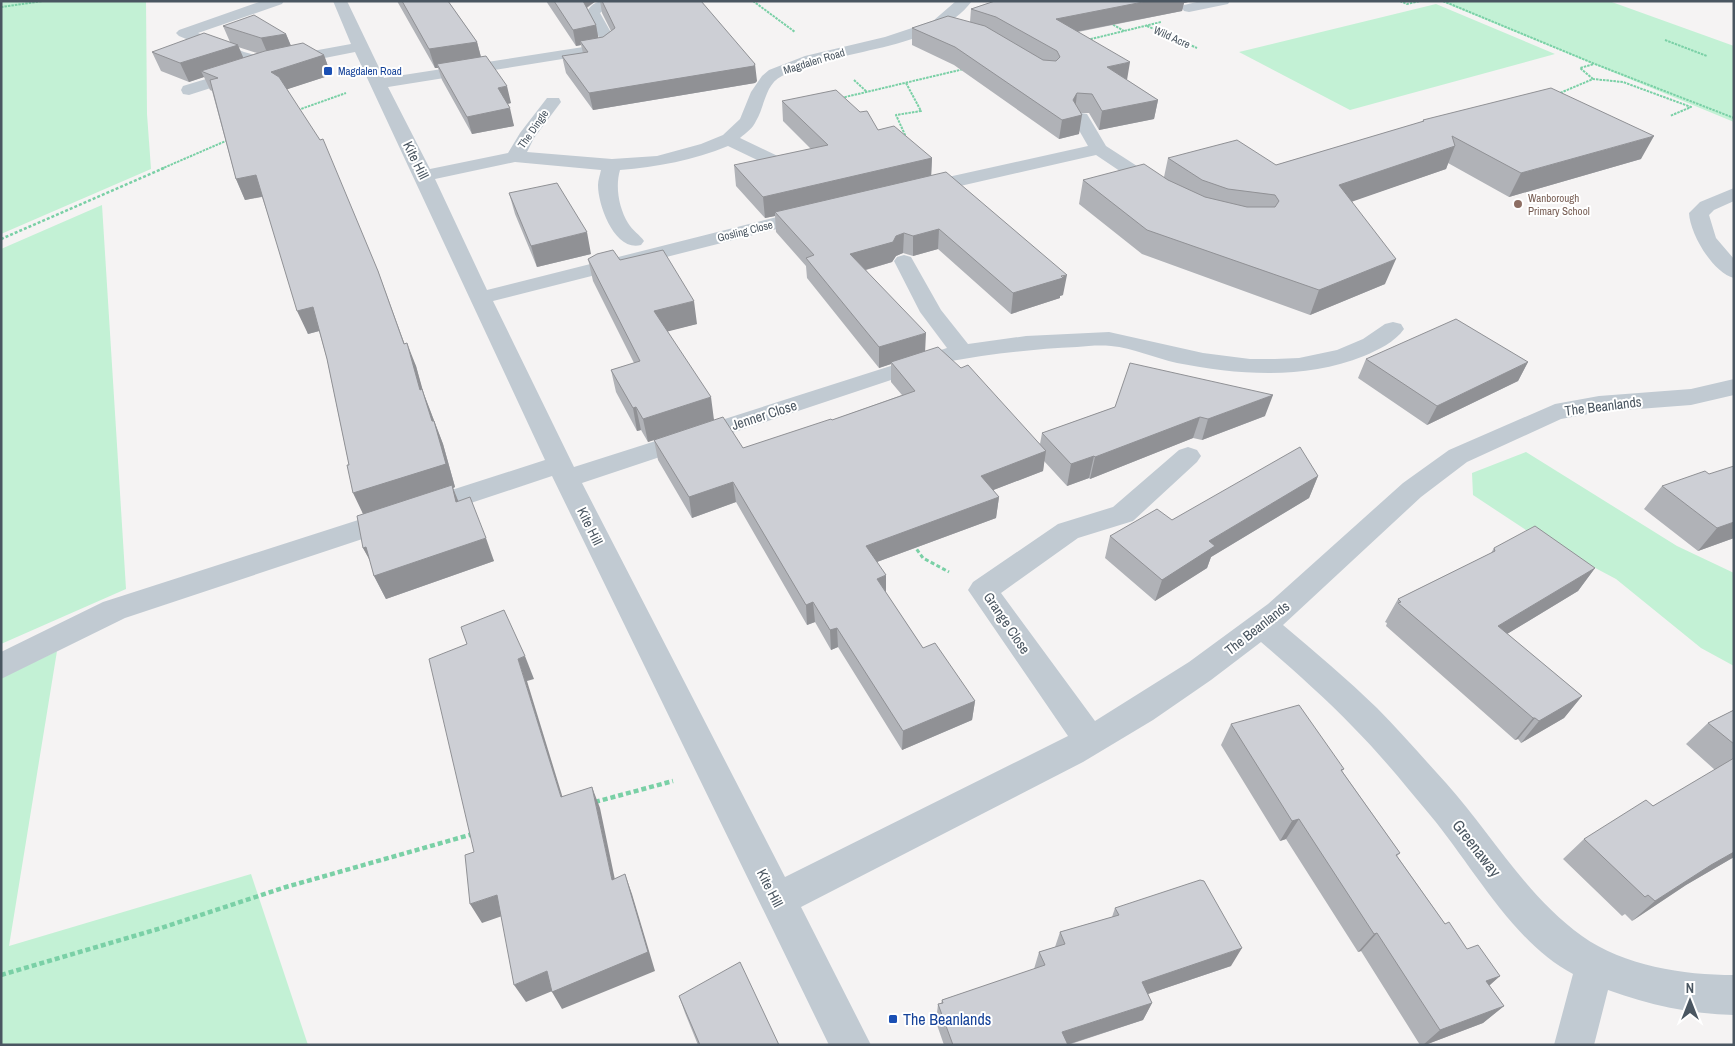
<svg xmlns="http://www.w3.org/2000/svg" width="1735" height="1046" font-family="'Archivo Narrow',sans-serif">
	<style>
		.green { fill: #c3f1d5 }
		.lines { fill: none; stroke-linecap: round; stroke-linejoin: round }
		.path-far3 { stroke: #7ad0a6; stroke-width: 2; stroke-dasharray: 2.5 1; stroke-linecap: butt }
		.path-far2 { stroke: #7ad0a6; stroke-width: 2.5; stroke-dasharray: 3 2; stroke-linecap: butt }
		.path-far1 { stroke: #7ad0a6; stroke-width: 3; stroke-dasharray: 4 2.5; stroke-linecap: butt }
		.path { stroke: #7ad0a6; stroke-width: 4.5; stroke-dasharray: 5 3; stroke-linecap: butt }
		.minor { fill: #c1cad2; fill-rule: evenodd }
		.wall { fill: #b0b2b7; fill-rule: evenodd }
		.shaded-wall { fill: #909195 }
		.building { fill: #cdcfd5; stroke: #909195 }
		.transit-dot { fill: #1a4fb4; stroke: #fff; stroke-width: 2 }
		.education-dot { fill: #8d6e63; stroke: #fff; stroke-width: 2 }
		.labels { text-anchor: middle; stroke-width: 4; stroke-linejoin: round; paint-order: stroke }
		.far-street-label { font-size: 11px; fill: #4a5661; stroke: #fff }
		.far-transit-label { font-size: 11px; fill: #164399; stroke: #fff; text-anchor: start }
		.far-education-label { font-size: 11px; fill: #785e54; stroke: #fff; text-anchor: start }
		.street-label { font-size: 14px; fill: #4a5661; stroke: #fff }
		.near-street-label { font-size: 16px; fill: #4a5661; stroke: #fff }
		.near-transit-label { font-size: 16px; fill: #164399; stroke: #fff; text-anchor: start }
	</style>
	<rect width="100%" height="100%" fill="#f5f3f3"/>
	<!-- green -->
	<path class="green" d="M1,1H146L147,114L151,169L1,234Z
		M1440,1H1609L1734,46V122Z
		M1436,4L1555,54L1350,110L1239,52Z
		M102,205L126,589L1,644V249Z
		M1526,452L1677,546L1734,573V666L1701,648L1616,579L1535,536L1473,495L1472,473Z
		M57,651L9,946L251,874L308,1045H1V678Z"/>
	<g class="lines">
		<!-- path-far3 -->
		<path class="path-far3" d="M753,1L795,32
			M1400,1L1407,4L1420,1
			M1443,1L1595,64L1734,118
			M1,7L43,1
			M1110,23L1124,31
			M1147,26L1197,48
			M1087,40L1161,22
			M1665,40L1707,56
			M1593,79L1580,68L1594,64
			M854,80L867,92
			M906,83L921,111L896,115L906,137
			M1563,94L1560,93L1593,79L1623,82L1691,107L1670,116
			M841,98L964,69
			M298,110L346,93
			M161,169L228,140"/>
		<!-- path-far2 -->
		<path class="path-far2" d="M1,239L164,168"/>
		<!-- path-far1 -->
		<path class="path-far1" d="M913,544L923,558L949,572"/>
		<!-- path -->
		<path class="path" d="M595,802L673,781
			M1,975L158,929L286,887L473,834"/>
		<!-- minor -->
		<path class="minor" d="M262,1H284L282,4L198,33L244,52L269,59L351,44L333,1H347L384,78L596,45L601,42L600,39L586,13C593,0 601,1 615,1L600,13L617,43L606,52L388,87L430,169L508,153L520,133L547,98H559L561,102L534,138L527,152L612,159L657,156L701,144L723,135L740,119L751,92L762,76L769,70L805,56L885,37L933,21L956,1H972C934,52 837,48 782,76C765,84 765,106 756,121C753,128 746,133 740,138L784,159L787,163L784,167L778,169L772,167L728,146C694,160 657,167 620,170C615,187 619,208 628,223C632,230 640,235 644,241L641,245C615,252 598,206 598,185C598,180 600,175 601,170L515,162L435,179L487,290L813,208L820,210L823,214L820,218L493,301L574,467L947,348L920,312L894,261L897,257L904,255L911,257L941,310L968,344L1026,336L1109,332L1203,353L1250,359H1275L1299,358L1337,350L1363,339L1385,324L1393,322L1401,324L1404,329C1395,342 1378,350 1364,356C1304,380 1239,375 1177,363C1155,358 1133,348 1111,346C1099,345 1088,346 1077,347C1032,349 989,354 945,362L582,483L785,877L1068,736L968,590L973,582L1058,524L1113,507L1179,450L1188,447L1197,450L1201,456L1197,462L1133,521L1078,538L1001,593L1095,721L1189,662L1268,604L1403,483L1449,450L1555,404L1599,396L1691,389L1734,379V395L1691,405L1599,412L1561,419L1467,462L1421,497L1283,625C1315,652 1347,679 1377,708C1401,732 1423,758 1446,783C1491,833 1526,896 1582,936C1624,966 1683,975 1734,975V1015C1690,1014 1649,1005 1608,990L1594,1045H1554L1573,974C1514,944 1472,865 1430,815C1405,785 1380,754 1353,727C1324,697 1292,669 1261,642L1211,680L1153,720L1083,762L801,907L871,1045H829L552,476L125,618L1,679V652L103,602L545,460L355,52L269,69L232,58L179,36L176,33L179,30Z
			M1201,1H1230L1228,4L1189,12L1184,11L1182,8L1184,5Z
			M242,68L248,70L250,73L248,76L189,95L183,94L181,90L183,86Z
			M1081,113L1087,114L1106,146L1168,186L1171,190L1168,194L1161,196L1154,194L1096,155L921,195L914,193L911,189L914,185L921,183L1088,146L1072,118L1075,114Z
			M1734,188V201L1714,210L1709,215L1716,238L1734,259V278C1713,273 1690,234 1689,213L1700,202Z"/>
	</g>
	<!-- wall -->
	<path class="wall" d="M397,1H448L477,42L481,57L511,103L507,104L514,126L472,134L442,80L438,68H435Z
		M546,1H596L587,8L596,25L598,38L603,37L611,31L602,13L600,1H701L757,81L755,83L593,110L566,73L562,56L583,53L581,45L576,46Z
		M995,1H1192L1184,3L1182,11L1078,32L1127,80L1158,100L1154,119L1099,130L1089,113H1080L1079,134L1059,139L954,65L912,45V28L970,22L971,9Z
		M223,26L286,34L291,46L324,55L331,75L287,89L378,271L404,344L416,366L422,389L443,444L455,487L453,488L458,501L494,561L386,599L374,576L370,560L363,548V514L349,465L327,359L319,331L308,334L262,197L245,200L236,179L212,91L210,90L204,77L189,82L161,71L152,52L230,42ZM238,47L257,53L243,58Z
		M782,101L878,130L932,158L931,176L1063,295L1060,296V298L1011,314L938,249L913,256L903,253L896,256L892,262L866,270L925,351L1040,444L1042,433L1115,407L1265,416L1202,440L1193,438L1090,479L1089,478L1067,486L1044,461L1043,471L993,490L999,497L996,518L877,562L886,593L923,648L975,701L972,720L902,750L838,647L831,650L815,622L807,625L736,502L692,518L658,460L654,440L670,434L648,442L641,430L637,431L616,392L611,370L634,363L593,281L588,259L620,260L697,324L667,331L714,420L743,448L832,420L902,395L891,382V364L879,368L807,278L806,266L776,232L775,216L765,218L736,186L734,165L811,149L783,121Z
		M1423,120L1641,159L1509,197L1448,163L1446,169L1352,201L1385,284L1310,315L1142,254L1079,204L1083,180L1164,177L1168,158L1276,165L1422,122Z
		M509,193L591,254L537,267L515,214Z
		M1366,359L1528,362L1518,381L1427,425L1358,378Z
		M1709,474L1734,538L1698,551L1644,509L1662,486Z
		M1318,476L1309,498L1211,557L1207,568L1155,601L1105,558L1110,536L1172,520Z
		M1494,548L1595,568L1578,591L1507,634L1582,696L1564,718L1521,743L1518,739L1515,740L1386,626L1387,623L1385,622L1398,599L1491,553Z
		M1734,710V857L1686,885L1632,921L1625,914L1622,916L1563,859L1584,839L1653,806L1715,770L1686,744L1708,723Z
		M1231,724L1344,769L1342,771L1400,853L1397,856L1445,924L1467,949L1500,976L1489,985L1504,1006L1483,1023L1425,1045H1420L1361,951L1358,952L1286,839L1280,841L1221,745Z
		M1115,908L1231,966L1148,994L1152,1003L1143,1020L1068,1045H944L936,1022L938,1004H941L942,1000L1034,969L1039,952L1055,947L1060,932L1112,917Z
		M679,996L779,1045H698L685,1013Z"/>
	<!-- shaded-wall -->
	<path class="shaded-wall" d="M582,1H596L587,7L584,14Z
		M1148,1H1192L1184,3L1182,11L1054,36L1056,19Z
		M596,25L599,41H580L581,45L576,46L573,30Z
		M286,34L294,53L269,57L261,38Z
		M477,42L482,61L437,64L438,68H435L429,49Z
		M238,45L246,64L201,71L204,77L189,82L180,63Z
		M324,55L331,75L279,92L271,72Z
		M1130,62L1127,80L1107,67Z
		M755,64L757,81L755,83L593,110L589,93Z
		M507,86L511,103L502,105L498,88Z
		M1077,93L1075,112L1082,115L1079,134L1059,139L1062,120Z
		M1158,100L1154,119L1099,130L1102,111Z
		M510,108L514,126L472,134L467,117Z
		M1654,136L1641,159L1509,197L1521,173Z
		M1455,146L1446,169L1331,209L1339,185Z
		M932,158L931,179L775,212V216L765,218L763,197Z
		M256,175L265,196L245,200L236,179Z
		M939,229L938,249L913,256V236Z
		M587,232L591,254L537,267L531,246Z
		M904,233L903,253L896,256L892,262L851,274L850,254Z
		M1396,259L1385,284L1310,315L1319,290Z
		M378,271L386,293L413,367L404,344Z
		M1067,275L1063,295L1060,296V298L1011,314L1013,293Z
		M694,301L697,324L658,334L654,311Z
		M313,307L323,330L308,334L297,311Z
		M926,333L925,353L891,362V364L879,368V347Z
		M407,343L416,366L429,412L420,390Z
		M1528,362L1518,381L1427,425L1437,406Z
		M422,389L443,444L455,487L453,488L461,508L364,516L353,493L432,421Z
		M1273,395L1265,416L1202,440L1208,419Z
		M711,397L714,420L648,442L643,419Z
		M636,407L641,430L637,431L633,408Z
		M1200,417L1193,438L1090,479L1095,457Z
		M1046,451L1043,471L978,496L981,476Z
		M1094,456L1089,478L1067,486L1071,464Z
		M1318,476L1309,498L1211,557L1207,568L1155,601L1162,580L1209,541Z
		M733,482L736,502L692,518L689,497Z
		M999,497L996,518L866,566V546Z
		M1734,522V538L1698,551L1717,528Z
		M486,538L494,561L386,599L374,576Z
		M366,547L375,570L363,548Z
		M1595,568L1578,591L1482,649L1498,626Z
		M886,575V595L877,579Z
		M813,602L815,622L807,625L806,605Z
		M837,628L838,647L831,650L830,630Z
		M525,656L534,679L527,681L569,818L561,797L518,659Z
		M1582,696L1564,718L1521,743L1539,721Z
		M975,701L972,720L902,750L903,731Z
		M1533,718H1535L1518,739L1515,740Z
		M592,787L600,808L619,899L612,880Z
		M1299,819L1286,839L1280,841L1292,821Z
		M1734,852V857L1686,885L1632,921L1655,901L1711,865Z
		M625,874L632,894L655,971L562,1009L552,992Z
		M497,895L508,914L482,923L470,904Z
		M1377,933L1361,951L1358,952L1374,934Z
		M1242,948L1231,966L1133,999L1142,982Z
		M547,971L557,989L526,1002L514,985Z
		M1500,976L1480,994L1486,981Z
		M1152,1003L1143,1020L1066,1045L1062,1032Z
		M1504,1006L1483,1023L1425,1045H1423L1440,1030Z"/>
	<!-- building -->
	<path class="building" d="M402,1H448L477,42L429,49Z
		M554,1H583L596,25L573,30Z
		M602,1H701L755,64L754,66L589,93L562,56L588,52L580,41L603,37L615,28Z
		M995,1H1148L1056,19L1130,62L1107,67L1158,100L1102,111L1092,94L1077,93L1073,100L1082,115L1062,120L955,47L912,28L948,16L985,26L1043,60L1056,61L1060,57L1057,51L996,17L971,9Z
		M254,15L286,34L261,38L223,26Z
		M204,33L238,45L180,63L152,52Z
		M303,43L324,55L271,72L279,77L320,140L323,139L378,271L404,344L407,343L420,390L422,389L432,421H434L446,464L353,493L347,465H349L327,359L313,307L297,311L256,175L236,179L210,80L218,78L201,71L265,51Z
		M486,56L507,86L498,88L510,108L467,117L437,64Z
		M1551,88L1654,136L1521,173L1452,136L1455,146L1339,185L1396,259L1319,290L1147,230L1083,180L1144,164L1168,180L1205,197L1247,207H1275L1279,201L1275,195L1228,189L1202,180L1168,158L1237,140L1276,165L1424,121L1423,120Z
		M836,90L860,112L867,111L878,130L894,126L932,158L763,197L734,165L828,145L782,101Z
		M946,172L1067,275L1061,276L1063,278L1013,293L939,229L913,236L904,233L896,236L893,242L850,254L926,333L879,347L806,258L814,255L775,212Z
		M557,183L587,232L531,246L509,193Z
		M613,250L620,260L663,250L694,301L654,311L711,397L643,419L636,407L633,408L611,370L640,361L588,259L597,254Z
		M1456,319L1528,362L1437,406L1366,359Z
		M938,347L961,368L968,365L1046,451L981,476L999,497L866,546L886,575L877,579L923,648L935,643L975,701L903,731L837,628L830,630L813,602L806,605L733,482L689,497L654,440L723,417L743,448L831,419L832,420L915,391L891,362Z
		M1130,363L1273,395L1208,419L1200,417L1095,457L1094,456L1071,464L1042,433L1115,407Z
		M1300,447L1318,476L1209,541L1215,546L1162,580L1110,536L1157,509L1172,520Z
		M1734,466V522L1717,528L1662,486L1705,471L1709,474Z
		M452,485L456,502L470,497L486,538L374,576L366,547L363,548L357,516Z
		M1535,526L1595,568L1498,626L1582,696L1539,721L1535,718H1533L1398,603L1401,602L1398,599L1495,551L1494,548Z
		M504,610L525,656L518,659L561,797L592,787L612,880L625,874L648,952L552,992L547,971L514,985L497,895L470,904L465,855L474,852L429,659L467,644L461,627Z
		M1299,705L1344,769L1341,770L1400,853L1396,855L1445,924L1449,922L1467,949L1478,945L1500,976L1486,981L1504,1006L1440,1030L1377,933L1374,934L1299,819L1292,821L1231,724Z
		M1734,710V744L1708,723Z
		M1734,758V852L1711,865L1655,901L1648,895L1645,897L1584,839L1646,800L1653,806Z
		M1200,880L1204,881L1242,948L1142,982L1152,1003L1062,1032L1068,1045H953L938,1004L943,1003L942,1000L1045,965L1039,952L1065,944L1060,932L1119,915L1115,908Z
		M740,962L779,1045H700L679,996Z"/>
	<!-- markers -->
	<g class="transit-dot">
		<rect x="323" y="66" width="10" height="10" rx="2.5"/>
		<rect x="888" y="1014" width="10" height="10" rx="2.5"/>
	</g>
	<circle class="education-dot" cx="1518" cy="204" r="5"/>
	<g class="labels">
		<!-- far-street labels -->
		<g class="far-street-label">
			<text transform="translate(1172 37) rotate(24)" y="4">Wild Acre</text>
			<text transform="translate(814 61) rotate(-17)" y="4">Magdalen Road</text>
			<text transform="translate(533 129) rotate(-55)" y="4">The Dingle</text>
			<text transform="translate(745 231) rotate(-14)" y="4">Gosling Close</text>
		</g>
		<!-- far-transit labels -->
		<g class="far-transit-label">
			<text x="338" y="75">Magdalen Road</text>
		</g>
		<!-- far-education labels -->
		<g class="far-education-label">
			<text x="1528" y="202">Wanborough<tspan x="1528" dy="13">Primary School</tspan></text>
		</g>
		<!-- street labels -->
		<g class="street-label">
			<text transform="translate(416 160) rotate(64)" y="5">Kite Hill</text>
			<text transform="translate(1603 406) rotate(-7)" y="5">The Beanlands</text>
			<text transform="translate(764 415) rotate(-18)" y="5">Jenner Close</text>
			<text transform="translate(590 526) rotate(64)" y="5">Kite Hill</text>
			<text transform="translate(1007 623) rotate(56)" y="5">Grange Close</text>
			<text transform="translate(1257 628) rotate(-38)" y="5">The Beanlands</text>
			<text transform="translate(770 888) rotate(63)" y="5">Kite Hill</text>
		</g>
		<!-- near-street labels -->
		<g class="near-street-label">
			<text transform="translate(1477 848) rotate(52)" y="6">Greenaway</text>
		</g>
		<!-- near-transit labels -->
		<g class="near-transit-label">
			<text x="903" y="1025">The Beanlands</text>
		</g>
	</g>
	<!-- border -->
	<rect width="1735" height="1046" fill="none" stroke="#4a5661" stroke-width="5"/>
	<!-- north arrow -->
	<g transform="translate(1690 1001)" stroke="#ffffff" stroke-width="4" paint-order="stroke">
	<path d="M0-4L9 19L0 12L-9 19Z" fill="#4a5661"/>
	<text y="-8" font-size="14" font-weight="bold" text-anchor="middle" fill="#4a5661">N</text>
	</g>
</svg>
